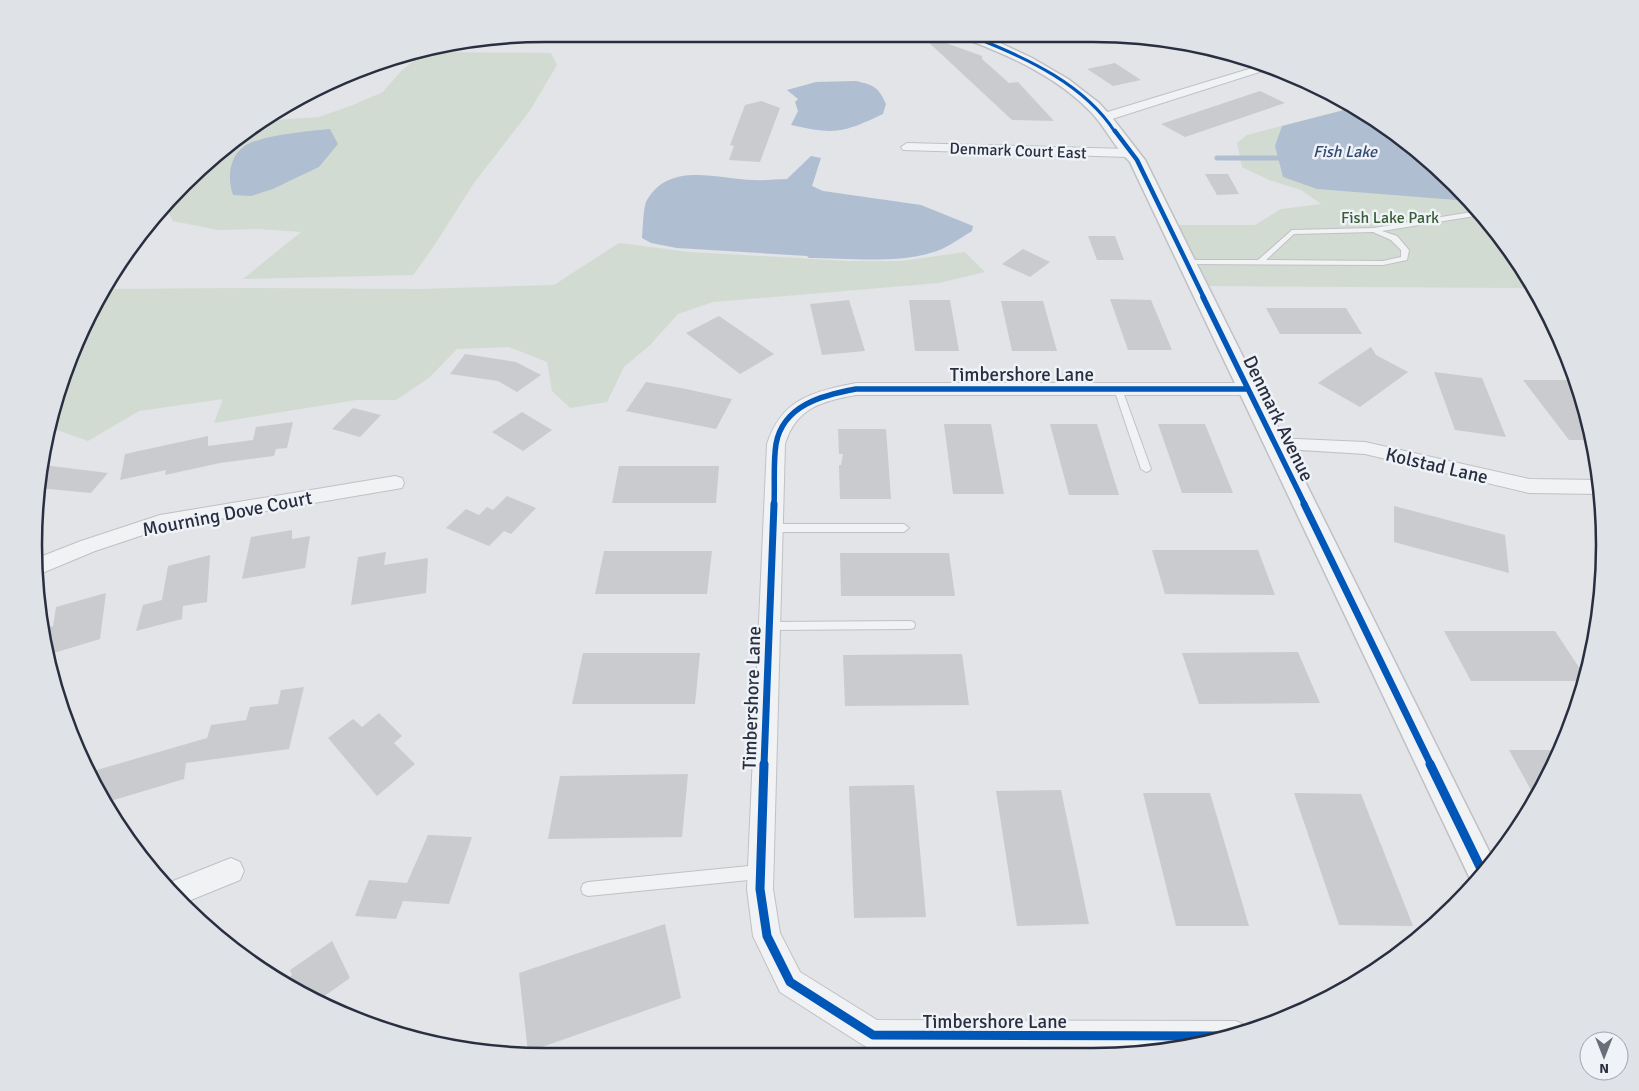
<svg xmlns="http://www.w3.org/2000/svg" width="1639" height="1091" font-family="Signika,sans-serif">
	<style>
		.green { fill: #d2dbd2; fill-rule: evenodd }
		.water { fill: #b0bed2 }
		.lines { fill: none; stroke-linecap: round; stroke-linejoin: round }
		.stream { stroke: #b0bed2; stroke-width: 5 }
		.building { fill: #c9cbcf }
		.service-casing { stroke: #bfc1c4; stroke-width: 2 }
		.minor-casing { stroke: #bfc1c4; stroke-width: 2 }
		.tertiary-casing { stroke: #bfc1c4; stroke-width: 3 }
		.service { fill: #f1f2f4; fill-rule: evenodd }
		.minor { fill: #f1f2f4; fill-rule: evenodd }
		.tertiary { fill: #f1f2f4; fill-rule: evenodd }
		.cycleway-far4-casing { stroke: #eff2f6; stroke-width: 5 }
		.cycleway-far3-casing { stroke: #eff2f6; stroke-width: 6 }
		.cycleway-far2-casing { stroke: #eff2f6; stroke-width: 8 }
		.cycleway-far1-casing { stroke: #eff2f6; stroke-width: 10 }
		.cycleway-casing { stroke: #eff2f6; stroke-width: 12 }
		.cycleway-far4 { stroke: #0057b8; stroke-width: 3 }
		.cycleway-far3 { stroke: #0057b8; stroke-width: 4.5 }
		.cycleway-far2 { stroke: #0057b8; stroke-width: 5.5 }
		.cycleway-far1 { stroke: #0057b8; stroke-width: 7 }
		.cycleway { stroke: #0057b8; stroke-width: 9 }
		.labels { text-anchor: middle; stroke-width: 5; stroke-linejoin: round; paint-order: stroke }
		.far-street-label { font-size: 16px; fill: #292f40; stroke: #eff2f6 }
		.far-water-label { font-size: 16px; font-style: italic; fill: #334a74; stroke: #eff2f6 }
		.far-park-label { font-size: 16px; fill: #3a5c36; stroke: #eff2f6 }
		.street-label { font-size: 19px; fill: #292f40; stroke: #eff2f6 }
		.rim { fill: none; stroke: #292f40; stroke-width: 2.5 }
	</style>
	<rect width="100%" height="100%" fill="#e2e4e7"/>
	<!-- green -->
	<path class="green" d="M478,38H548L543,41H464Z
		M437,52L551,53L557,65L529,112L474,183L432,249L413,275L243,279L301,232L258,229L218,230L173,221L165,207L208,161L260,121L319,117L353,105L383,92L402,70L420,56ZM242,147L319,167C291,180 265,196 233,195C225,177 232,162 242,147Z
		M1352,108L1431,161L1500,234L1535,291L1520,288L1208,286L1169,225H1255L1281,209L1321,204L1301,190L1269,180L1242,167L1237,143L1247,135Z
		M619,243L690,252L849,261H902L965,252L985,272L939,283L713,302L678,314L650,345L624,367L607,402L570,408L552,391L547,362L509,347L457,349L429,378L396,400H356L214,423L223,399L139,411L88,441L49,427L51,413L73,350L108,289L243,288L420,289L554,285Z"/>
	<!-- water -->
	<path class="water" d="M856,81C873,85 878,86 886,104L883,114C843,133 835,135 791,125L798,111L795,102L798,99L787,90L816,82Z
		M1352,108L1431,161L1469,201L1317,189L1283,177L1275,146L1282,126Z
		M330,129L338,144L319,167L273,189L251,196L233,195C227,181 229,158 242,148C257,135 310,131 330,129Z
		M811,156L821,158L812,186L823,191L921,205L973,226L972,231C962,237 952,244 942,249C904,265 850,258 809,258L807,256L677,248L651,243L642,238C643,229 643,207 647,200C670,161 717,179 753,180C764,181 776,179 787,179Z"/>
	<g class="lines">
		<!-- stream -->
		<path class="stream" d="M1217,158H1287"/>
	</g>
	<!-- building -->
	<path class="building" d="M924,38H932L982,56V59L1009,83L1018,82L1054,121L1012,120Z
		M1115,63L1141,80L1113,86L1087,69Z
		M1260,91L1285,103L1185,137L1161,124Z
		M761,101L780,108L760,162L729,160L734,146L730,145L745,105Z
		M1205,174H1228L1239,194L1217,195Z
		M1088,236H1115L1124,260H1097Z
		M1023,249L1050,262L1030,277L1002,264Z
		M1110,299L1151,300L1172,350H1128Z
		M849,300L865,351L822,355L810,304Z
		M909,300H950L959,351H915Z
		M1001,301H1043L1057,351H1012Z
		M1266,308H1346L1362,334H1280Z
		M719,316L774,354L740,374L686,333Z
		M1371,347L1376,355L1408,372L1360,407L1318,383Z
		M465,354L516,362L541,375L517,392L498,381L450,374Z
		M1434,372L1482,378L1506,437L1455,430Z
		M1523,380H1569L1581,395L1588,413L1592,440H1569Z
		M646,382L681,388L732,399L716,429L626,411Z
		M353,408L381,415L360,437L332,429Z
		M522,412L552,430L523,451L492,432Z
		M293,422L287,448L276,449L274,456L220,463L165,475L166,470L120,480L125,454L208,436V446L253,440L256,427Z
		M944,424H991L1004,494H953Z
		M1050,424H1097L1119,495H1069Z
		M1158,424H1205L1233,493H1182Z
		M838,429H886L891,499H840L839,465H841L843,454H839Z
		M43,465L108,473L91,493L39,488Z
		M619,466H719L716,503H612Z
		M507,496L536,508L511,534L504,531L489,546L446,528L466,509L479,515L487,507L493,510Z
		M1394,506L1505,535L1509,573L1394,542Z
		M292,530V539L310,536L305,568L242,579L251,537Z
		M1152,550H1258L1275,595L1165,594Z
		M604,551H712L707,594H595Z
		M386,552L384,565L428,558L426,593L351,605L358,557Z
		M840,553H949L955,596H841Z
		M210,555L207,602L183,606L182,619L136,631L143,605L162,600L168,566Z
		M106,593L100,639L47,655L43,629L53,626L56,607Z
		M1444,631H1555L1586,678L1585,681H1471Z
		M1298,652L1320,703L1199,704L1182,653Z
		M583,653H700L695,704H572Z
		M962,654L969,705L845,706L843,655Z
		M304,687L289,749L186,763L184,779L104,803L102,802L90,772L207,738L211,725L246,720L250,707L278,704L281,690Z
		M379,713L402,736L394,743L415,764L377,796L328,738L353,719L362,727Z
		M1509,750H1560L1537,801Z
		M688,774L682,837L548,839L560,776Z
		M914,785L926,917L854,918L849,786Z
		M1061,790L1089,924L1017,926L996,791Z
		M1143,793H1210L1249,926H1176Z
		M1294,793L1361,794L1413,926L1339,925Z
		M428,835L472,837L449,904L403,901L396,919L355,916L369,880L407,883Z
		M665,924L681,998L528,1052L519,973Z
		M332,941L350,978L316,1002L284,981L292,975L290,970Z"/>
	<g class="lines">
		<defs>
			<path id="service" d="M1478,211L1481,215L1382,231L1397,236L1409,250L1407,260L1383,265L1187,264L1183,262L1187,260H1258L1292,230L1374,228ZM1373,232L1391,240L1401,250V257L1383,261L1266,260L1294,234Z
				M1534,299H1540L1553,320H1549L1534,303Z
				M1118,386L1122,389L1151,469L1149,471L1146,472L1141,469L1114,389Z
				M773,524H904L909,528L904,532H773L768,528Z
				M910,621L914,622L915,625L914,628L910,629L769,630L765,629L764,626L765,623L769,622Z
				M759,865L764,867L766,872L764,877L759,879L588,896L583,894L581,889L583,884L588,882Z"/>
			<path id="minor" d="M1262,65L1272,68L1109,120L1105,121L1099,117L1101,114Z
				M907,143L1128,149L1134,153L1128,157L903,150L901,147Z
				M856,383H1248L1254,385L1257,389L1254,393L1248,395H856C822,401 796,408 785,444L773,889L780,933L800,972L877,1020L1236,1021L1246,1026L1249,1031L1226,1040L1162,1050H873L863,1045L780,992L753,936L747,889L767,444C782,398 813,392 856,383Z
				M1274,438L1365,442L1529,479L1599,480L1601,494L1529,493L1365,454L1268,448L1265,444L1268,440Z
				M395,476L402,478L404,483L402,488L161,529L95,551L35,576V559L81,541L160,515Z
				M231,858L240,862L244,871L240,880L181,904L163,885Z"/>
			<path id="tertiary" d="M970,38H988L996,41L1032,58L1068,79L1099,103L1110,115L1145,160L1494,861L1474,887L1130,162C1114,147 1105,126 1090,111C1058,78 1013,57 971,41Z"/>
		</defs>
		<!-- service casing -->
		<use href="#service" class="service-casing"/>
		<!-- minor casing -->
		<use href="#minor" class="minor-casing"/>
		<!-- tertiary casing -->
		<use href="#tertiary" class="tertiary-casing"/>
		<!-- service -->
		<use href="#service" class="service"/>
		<!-- minor -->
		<use href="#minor" class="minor"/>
		<!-- tertiary -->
		<use href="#tertiary" class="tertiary"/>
		<defs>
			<path id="cycleway-far4" d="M976,38C1027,58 1085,85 1115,132"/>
			<path id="cycleway-far3" d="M1115,131L1137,160L1204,298"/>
			<path id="cycleway-far2" d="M1203,297L1305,505
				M774,505C775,485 773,463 776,444C783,405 823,395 856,389H1248"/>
			<path id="cycleway-far1" d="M1304,504L1431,765
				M764,765L774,504"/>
			<path id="cycleway" d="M764,764L760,889L767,936L790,982L873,1035L1236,1036
				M1430,764L1484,875"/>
		</defs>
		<!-- cycleway-far4 casing -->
		<use href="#cycleway-far4" class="cycleway-far4-casing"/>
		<!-- cycleway-far3 casing -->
		<use href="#cycleway-far3" class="cycleway-far3-casing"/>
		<!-- cycleway-far2 casing -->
		<use href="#cycleway-far2" class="cycleway-far2-casing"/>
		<!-- cycleway-far1 casing -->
		<use href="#cycleway-far1" class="cycleway-far1-casing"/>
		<!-- cycleway casing -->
		<use href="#cycleway" class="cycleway-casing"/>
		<!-- cycleway-far4 -->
		<use href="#cycleway-far4" class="cycleway-far4"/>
		<!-- cycleway-far3 -->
		<use href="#cycleway-far3" class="cycleway-far3"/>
		<!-- cycleway-far2 -->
		<use href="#cycleway-far2" class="cycleway-far2"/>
		<!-- cycleway-far1 -->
		<use href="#cycleway-far1" class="cycleway-far1"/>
		<!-- cycleway -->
		<use href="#cycleway" class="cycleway"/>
	</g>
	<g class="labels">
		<!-- far-street labels -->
		<g class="far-street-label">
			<text transform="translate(1018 150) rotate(2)" y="6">Denmark Court East</text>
		</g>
		<!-- far-water labels -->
		<g class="far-water-label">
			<text x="1345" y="157">Fish Lake</text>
		</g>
		<!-- far-park labels -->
		<g class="far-park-label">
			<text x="1390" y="223">Fish Lake Park</text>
		</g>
		<!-- street labels -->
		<g class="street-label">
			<text x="1022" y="381">Timbershore Lane</text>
			<text transform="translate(1279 418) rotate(64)" y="7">Denmark Avenue</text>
			<text transform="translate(1437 465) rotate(13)" y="7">Kolstad Lane</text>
			<text transform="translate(227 513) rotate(-11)" y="7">Mourning Dove Court</text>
			<text transform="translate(751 698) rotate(-88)" y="7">Timbershore Lane</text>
			<text x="995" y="1028">Timbershore Lane</text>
		</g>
	</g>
	<!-- crop -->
	<path d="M0 0H1639V1091H0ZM545 42H1093A503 503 0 0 1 1596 545V545A503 503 0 0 1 1093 1048H545A503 503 0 0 1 42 545V545A503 503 0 0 1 545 42Z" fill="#dfe2e7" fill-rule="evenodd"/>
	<path class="rim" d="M545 42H1093A503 503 0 0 1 1596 545V545A503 503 0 0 1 1093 1048H545A503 503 0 0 1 42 545V545A503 503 0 0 1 545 42Z"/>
	<!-- north arrow -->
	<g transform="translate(1604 1056) rotate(180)"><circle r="24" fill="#eff2f6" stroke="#a0a4ad"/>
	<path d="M0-4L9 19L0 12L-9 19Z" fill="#6a6e7a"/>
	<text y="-8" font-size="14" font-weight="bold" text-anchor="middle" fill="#292f40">N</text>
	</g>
</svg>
